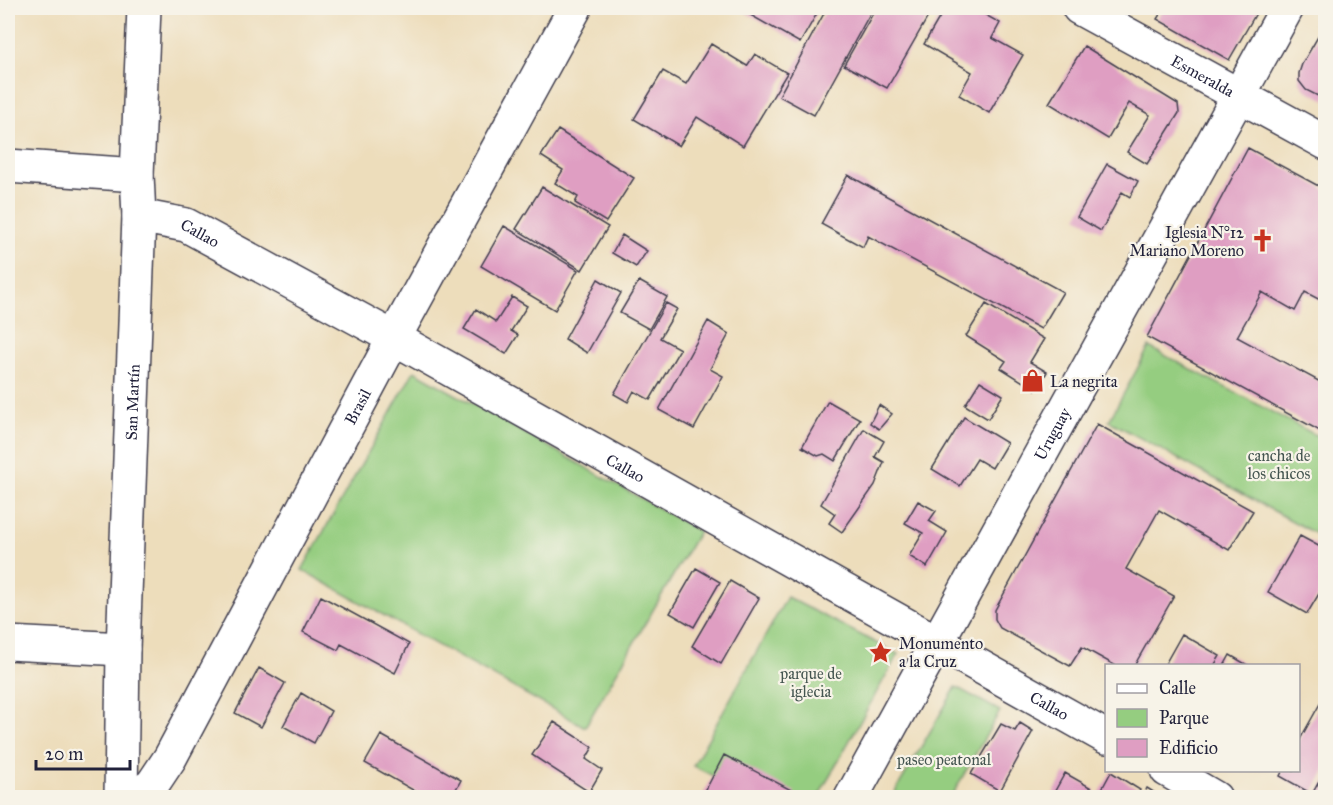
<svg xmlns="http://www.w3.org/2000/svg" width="1333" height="805" font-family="'IM FELL Great Primer',serif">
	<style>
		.green { fill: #95cd80; stroke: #5c785e; stroke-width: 1.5 }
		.building { fill: #df9ec2 }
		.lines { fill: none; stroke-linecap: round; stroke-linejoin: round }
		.minor-casing { stroke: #403e4e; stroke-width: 36 }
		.minor { stroke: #fff; stroke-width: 33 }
		.labels { text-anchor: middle; stroke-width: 4.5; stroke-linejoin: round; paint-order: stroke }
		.street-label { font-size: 16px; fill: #22223b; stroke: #f7f3e8 }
		.poi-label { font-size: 16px; fill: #22223b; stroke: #f7f3e8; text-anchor: start }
		.park-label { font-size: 16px; fill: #445550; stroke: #f7f3e8 }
	</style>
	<rect width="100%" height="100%" fill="#f7f3e8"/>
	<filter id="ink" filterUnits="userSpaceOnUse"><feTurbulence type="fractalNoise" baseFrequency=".0167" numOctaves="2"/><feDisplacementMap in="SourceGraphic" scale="12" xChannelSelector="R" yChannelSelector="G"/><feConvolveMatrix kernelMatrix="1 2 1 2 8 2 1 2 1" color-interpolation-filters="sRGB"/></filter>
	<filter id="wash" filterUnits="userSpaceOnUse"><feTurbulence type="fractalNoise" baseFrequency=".008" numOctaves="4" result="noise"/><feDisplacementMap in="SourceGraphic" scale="24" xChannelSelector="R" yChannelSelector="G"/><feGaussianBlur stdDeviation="1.35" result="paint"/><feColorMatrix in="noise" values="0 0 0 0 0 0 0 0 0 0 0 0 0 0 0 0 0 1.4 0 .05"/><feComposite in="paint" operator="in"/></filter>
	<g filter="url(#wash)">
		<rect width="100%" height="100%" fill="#edddbb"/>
		<!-- green -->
		<path class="green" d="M1149,347L1325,440V539L1109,421Z
			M414,371L699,531L585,727L302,570Z
			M787,597L898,654L818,797H756L693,766Z
			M956,687L1000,711L951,797H892Z"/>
		<g id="blocks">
			<!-- building -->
			<path class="building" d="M738,8H820L800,43Z
				M827,8H873L814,115L779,96Z
				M876,8H933L887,88L844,65Z
				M945,8H973L1000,23L992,38L1023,55L989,113L959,95L972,72L924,44Z
				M1164,8H1259L1229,60L1157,19Z
				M1326,23V100L1306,90L1299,81V73L1302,64Z
				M711,44L747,66L755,54L787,73L743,146L697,117L679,146L634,119L663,71L686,84Z
				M1084,46L1178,104L1179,113L1147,164L1127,152L1150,115L1129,103L1108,139L1049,103Z
				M558,130L634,178L606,222L575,203L578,197L555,183L563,170L541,156Z
				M1248,148L1326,190V303L1305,292L1295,311L1262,292L1237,337L1326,385V421L1320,431L1147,337Z
				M1107,164L1138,181L1130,197L1122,192L1101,231L1077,217Z
				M848,175L1063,292L1041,329L868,236L863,247L821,224Z
				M542,187L608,227L582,270L516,229Z
				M504,226L578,270L555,310L481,266Z
				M622,235L647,251L636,267L612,253Z
				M598,279L621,293L587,353L565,339Z
				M639,281L667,297L649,329L620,313Z
				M512,297L527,306L511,331L518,335L506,354L464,329L476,309L496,322Z
				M666,303L677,309L660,338L680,349L650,400L634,391L628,402L614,394Z
				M986,304L1044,339L1030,362L1047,372L1036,390L1001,368L1006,361L966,336Z
				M708,321L729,334L710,369L723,376L694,429L659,410Z
				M980,381L1003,395L988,419L965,405Z
				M828,401L860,419L835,461L824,454L818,456L802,447Z
				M879,405L892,414L879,429L870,423Z
				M964,417L1007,443L992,468L977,459L960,486L932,469Z
				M1097,424L1253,511L1229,550L1159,510L1126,569L1174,596L1134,666H1116L1082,647L1070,666L1000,628L995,619V610Z
				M864,429L884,441L875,457L884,462L875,485L842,532L829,523L835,514L821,504Z
				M918,501L936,511L929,521L947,532L927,567L909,556L923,533L905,523Z
				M1300,536L1326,550V582L1307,614L1268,592Z
				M696,568L720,582L694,627L670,613Z
				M730,581L759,598L721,664L692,646Z
				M321,596L409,644L395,673L341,644L338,650L303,632Z
				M1182,634L1220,656L1214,666H1164Z
				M1230,655L1249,666H1224Z
				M259,668L285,683L261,727L235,713Z
				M301,693L331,711L314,743L283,726Z
				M1326,693V769L1312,794L1280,776L1283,770H1298V743Z
				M554,722L593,747L586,759L602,770L589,792L532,755Z
				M1020,723L1033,731L1000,791L971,774L1001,724L1015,731Z
				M381,735L461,780L451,798H427L365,763Z
				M724,755L795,792L792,798H707L703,795Z
				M1111,772L1140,790L1136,798H1097Z
				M1065,773L1095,790L1091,798H1051Z
				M1326,780V798H1319L1316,796Z
				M1147,788L1163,798H1142Z"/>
		</g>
	</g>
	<g filter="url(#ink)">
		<use href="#blocks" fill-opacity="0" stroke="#403e4e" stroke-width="1.5"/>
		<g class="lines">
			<defs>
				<g id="minor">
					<path id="s1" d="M1079,8L1326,143"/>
					<path d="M8,166L137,175"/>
					<path id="s2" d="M139,216L186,225L394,338L1106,737"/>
					<path d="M8,643L123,649"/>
					<path d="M1167,770L1215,798"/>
					<path id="s3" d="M121,798L123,649L139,216L137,175L144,8"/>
					<path id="s4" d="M134,798L152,785L170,758L394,338L575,8"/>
					<path id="s5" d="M851,798L1287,8"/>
				</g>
			</defs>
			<!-- minor casing -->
			<use href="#minor" class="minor-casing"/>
			<!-- minor -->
			<use href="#minor" class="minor"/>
		</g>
	</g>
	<!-- icons -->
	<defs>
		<symbol id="church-bare" viewBox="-9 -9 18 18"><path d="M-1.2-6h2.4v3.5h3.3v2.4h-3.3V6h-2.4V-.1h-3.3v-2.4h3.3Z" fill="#c8321e" stroke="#f7f3e8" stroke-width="2.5" paint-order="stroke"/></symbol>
		<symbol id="shop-bare" viewBox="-9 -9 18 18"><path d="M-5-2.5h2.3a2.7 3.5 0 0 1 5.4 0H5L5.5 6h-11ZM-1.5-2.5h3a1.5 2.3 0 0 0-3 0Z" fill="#c8321e" stroke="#f7f3e8" stroke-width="2.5" paint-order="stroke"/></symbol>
		<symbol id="sight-bare" viewBox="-9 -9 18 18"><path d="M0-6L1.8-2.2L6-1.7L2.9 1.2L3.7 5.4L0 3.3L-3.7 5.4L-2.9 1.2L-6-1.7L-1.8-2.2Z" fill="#c8321e" stroke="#f7f3e8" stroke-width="2.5" paint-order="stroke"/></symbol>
	</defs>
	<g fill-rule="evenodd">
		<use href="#church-bare" x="1246" y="224" width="33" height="33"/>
		<use href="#shop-bare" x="1016" y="364" width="33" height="33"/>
		<use href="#sight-bare" x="864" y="636" width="33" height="33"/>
	</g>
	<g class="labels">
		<!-- street labels -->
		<g class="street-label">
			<text dy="6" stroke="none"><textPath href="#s1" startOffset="141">Esmeralda</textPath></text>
			<text dy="6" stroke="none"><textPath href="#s2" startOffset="64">Callao</textPath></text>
			<text dy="6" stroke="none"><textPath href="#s3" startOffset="396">San Martín</textPath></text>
			<text dy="6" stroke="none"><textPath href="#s4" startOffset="453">Brasil</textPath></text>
			<text dy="6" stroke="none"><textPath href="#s5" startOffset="416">Uruguay</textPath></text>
			<text dy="6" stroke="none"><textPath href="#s2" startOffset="550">Callao</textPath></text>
			<text dy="6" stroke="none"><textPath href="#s2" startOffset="1036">Callao</textPath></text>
		</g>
		<!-- poi labels -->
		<g class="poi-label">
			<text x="1244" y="238" text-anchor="end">Iglesia N°12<tspan x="1244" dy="18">Mariano Moreno</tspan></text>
			<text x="1050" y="387">La negrita</text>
			<text x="899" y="649">Monumento<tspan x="899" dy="18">a la Cruz</tspan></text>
		</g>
		<!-- park labels -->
		<g class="park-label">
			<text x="1279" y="461">cancha de<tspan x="1279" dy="18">los chicos</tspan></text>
			<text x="811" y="679">parque de<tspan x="811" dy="18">iglecia</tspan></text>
			<text x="944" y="765">paseo peatonal</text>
		</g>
	</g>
	<!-- margin -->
	<rect width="1333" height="805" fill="none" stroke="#f7f3e8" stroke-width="30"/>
	<!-- legend -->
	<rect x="1105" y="664" width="195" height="108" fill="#f7f3e8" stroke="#a29fa3" stroke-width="1.5"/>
	<rect x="1117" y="684" width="30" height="9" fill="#ffffff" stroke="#a29fa3" stroke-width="1.5"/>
	<text x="1159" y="694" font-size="18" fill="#22223b">Calle</text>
	<rect x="1117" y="709" width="30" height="18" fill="#95cd80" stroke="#a29fa3" stroke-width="1.5"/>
	<text x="1159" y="724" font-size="18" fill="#22223b">Parque</text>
	<rect x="1117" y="739" width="30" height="18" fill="#df9ec2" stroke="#a29fa3" stroke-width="1.5"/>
	<text x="1159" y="754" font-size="18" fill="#22223b">Edificio</text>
	<!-- scale -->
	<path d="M36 760v9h94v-9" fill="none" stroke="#22223b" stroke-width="3"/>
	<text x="45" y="760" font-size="18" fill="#22223b" stroke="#f7f3e8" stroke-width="4.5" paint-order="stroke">20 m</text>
</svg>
